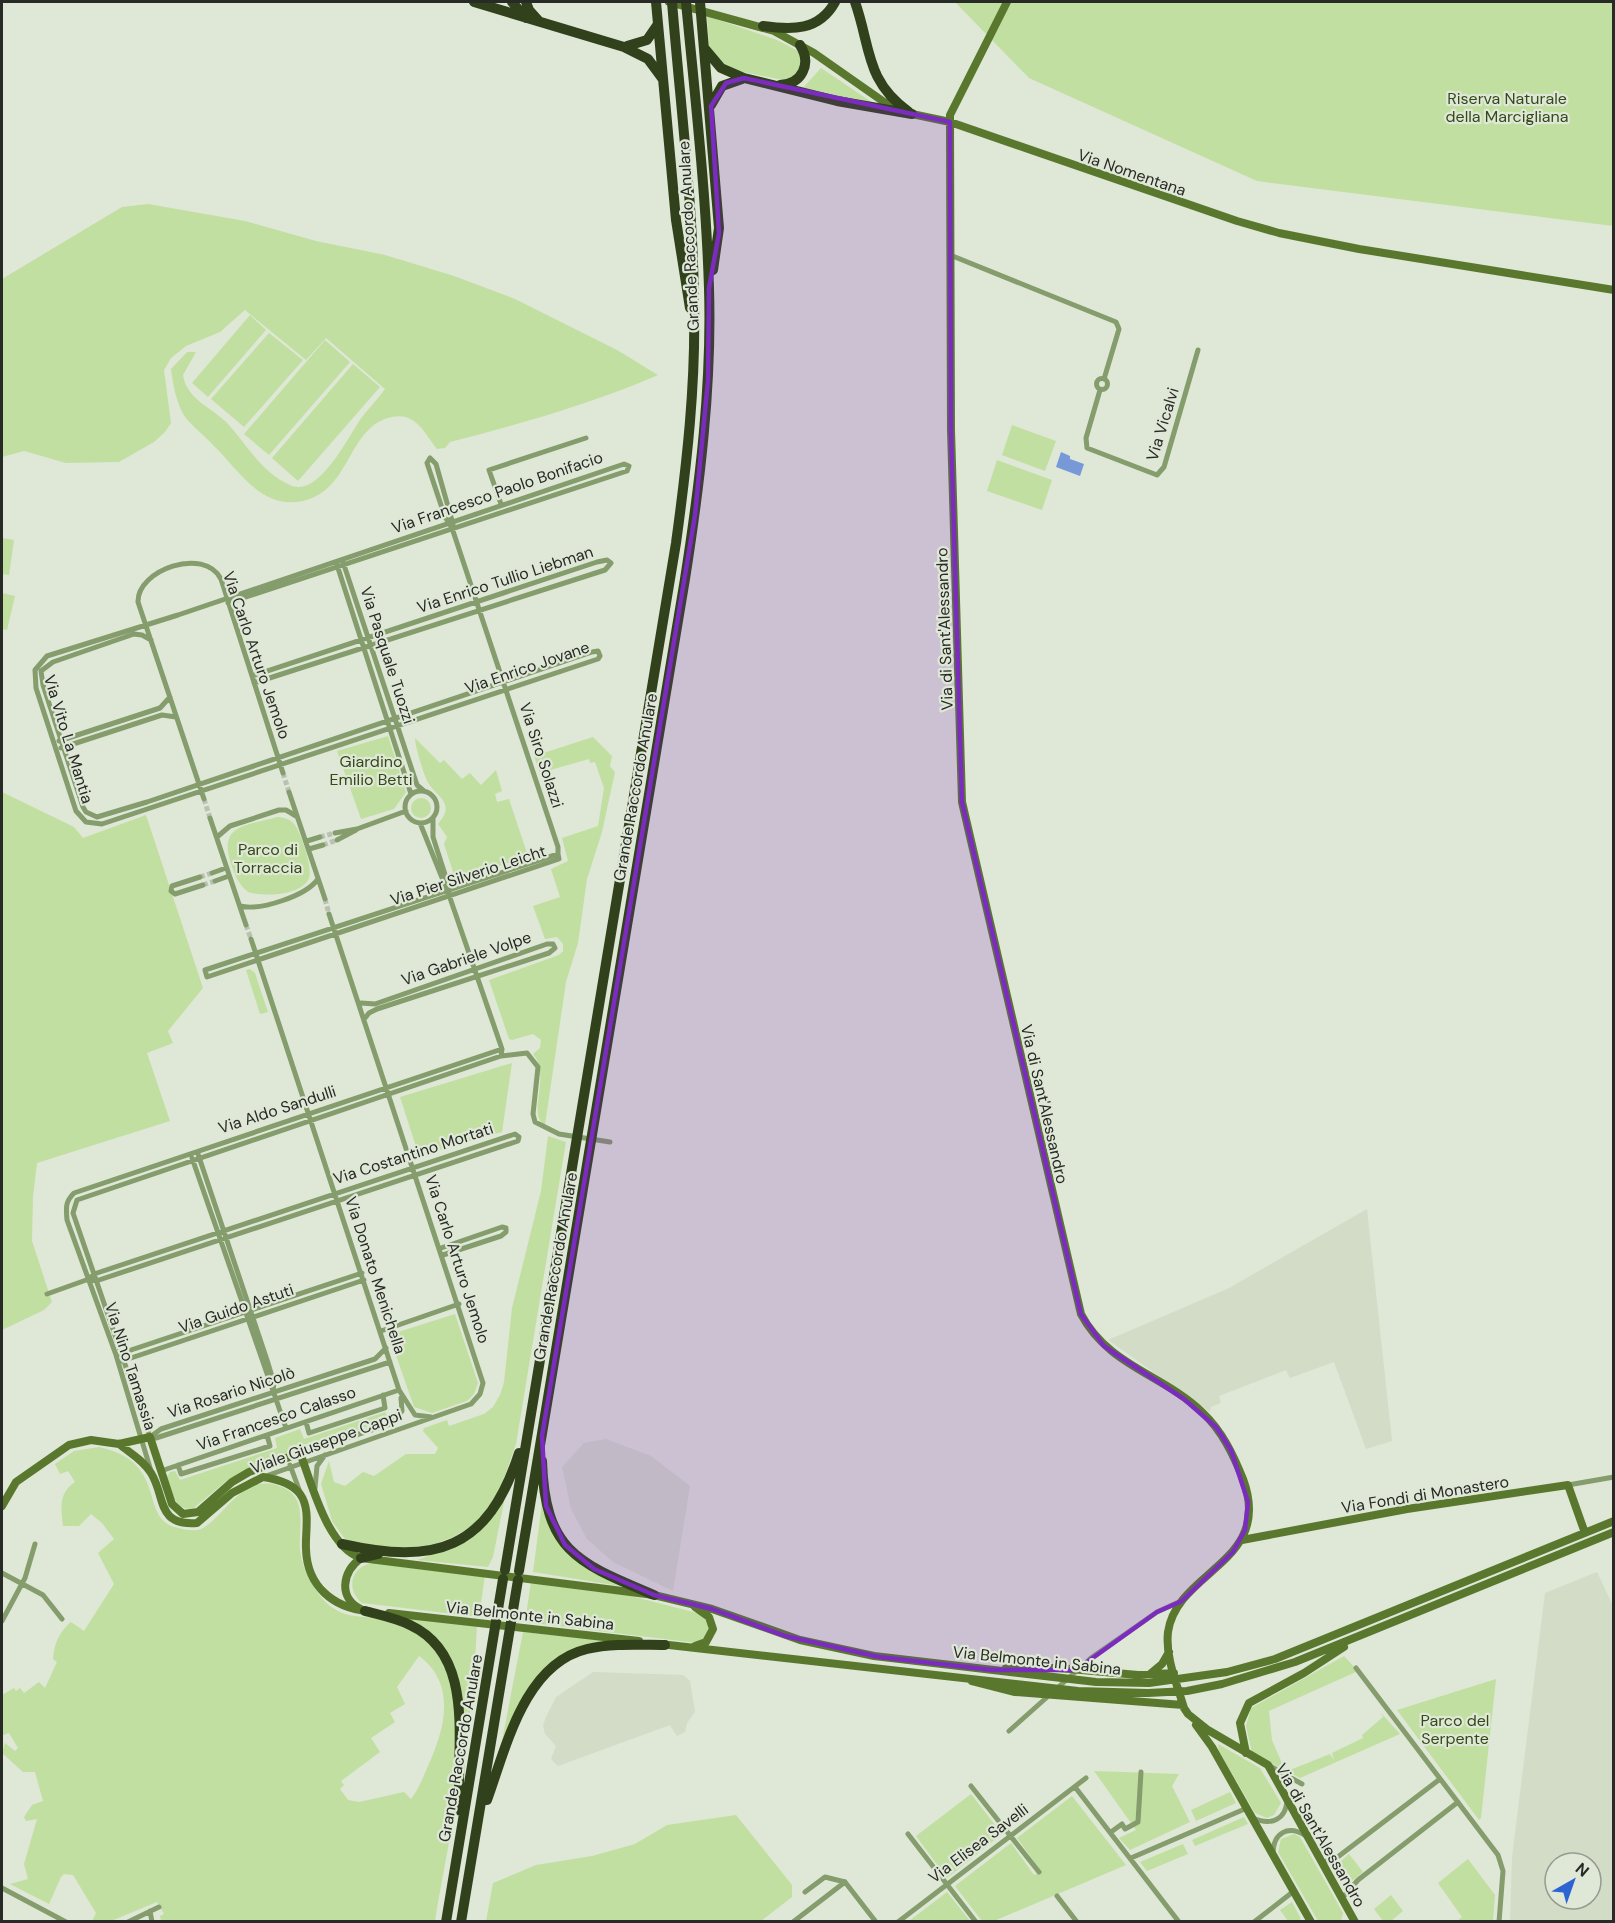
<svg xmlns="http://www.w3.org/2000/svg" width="1615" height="1923" font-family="'DM Sans',sans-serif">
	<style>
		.built { fill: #d2dcc7; fill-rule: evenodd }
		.green { fill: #c1dfa1; fill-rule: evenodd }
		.water { fill: #7899d8 }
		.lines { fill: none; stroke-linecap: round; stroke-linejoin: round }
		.street-tunnel { stroke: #bac1b3; stroke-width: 5; stroke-dasharray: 5 2.5; stroke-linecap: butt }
		.street { stroke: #859c6c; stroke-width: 5 }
		.secondary { stroke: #59782e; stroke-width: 8 }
		.highway { stroke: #31411b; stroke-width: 10 }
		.marked { fill: #7b2cbf; fill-opacity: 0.2; stroke: #7b2cbf; stroke-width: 4.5; stroke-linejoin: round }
		.labels { text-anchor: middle; stroke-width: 4.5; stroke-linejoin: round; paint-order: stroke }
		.park-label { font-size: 16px; fill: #344917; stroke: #dfe7d7 }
		.street-label { font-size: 16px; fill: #272a25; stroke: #dfe7d7 }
	</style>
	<rect width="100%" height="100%" fill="#dfe7d7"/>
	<!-- built -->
	<path class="built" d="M1367,1209L1392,1441L1366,1449L1334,1362L1290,1378L1286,1370L1219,1396L1221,1403L1211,1407L1210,1412L1108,1340L1229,1288Z
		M606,1439L651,1456L690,1486L673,1591L613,1562L587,1539L571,1509L562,1467L584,1443Z
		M1597,1572L1614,1608L1613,1921L1510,1922L1512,1857L1545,1593ZM1555,1863H1591V1899H1555Z
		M593,1672L683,1675L690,1681L695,1712L687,1723L685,1732L677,1736L670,1725L558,1766L551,1759L556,1746L545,1734L543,1725L546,1717L556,1697Z"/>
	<!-- green -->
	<path class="green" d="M955,2H1613V226L1257,181L1029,78Z
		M707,16L777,40L798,51L803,63L794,76L783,80L738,71L723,65L709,47Z
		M821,68L879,107L802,89Z
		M148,204L245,221L316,241L385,255L454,276L515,299L617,350L658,375C591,404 520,424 450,442L445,448L437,449C425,434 416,412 392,417C347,426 352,490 303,501C261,510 239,470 214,446C205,436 193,427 185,417C176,403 173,384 171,369L187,352H196L183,375C187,400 213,408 228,424C248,446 261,472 290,485C319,499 349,435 362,417C369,408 378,399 385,389L326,338L306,360L245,310L220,332L186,346L171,358L164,370L171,423L165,432L154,442L119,462L66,463L24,451L2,457V279L122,207Z
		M250,315L266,330L208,397L192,383Z
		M269,333L303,360L244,427L211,399Z
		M325,340L350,362L269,455L244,434Z
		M353,364L380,387L298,481L272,458Z
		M1012,425L1056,441L1045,471L1002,455Z
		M997,460L1052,480L1042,510L987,491Z
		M2,538L14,540L9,575L2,574Z
		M2,593L15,596L7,630L2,629Z
		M388,736L406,792L394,809L361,819L337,751Z
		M593,737L612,756L610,766L615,772L602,832L587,879L578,943L566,982L545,1125C526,1114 552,1076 533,1054L540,1048L541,1040L533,1034L512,1040L509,1039L489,980L559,955L563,951V944L557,937L545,939L533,906L560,897L551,869L568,861L562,838L598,826L604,788L595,762L590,763L589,759L540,773L534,756Z
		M415,738L440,763L444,760L462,779L470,773L481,785L496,770L502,791L495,794L497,802L509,799L528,856L456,881L444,844L447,837L438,824C456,803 438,798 429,784C424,777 415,746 415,738Z
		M2,792L74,827L83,838L146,815L203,988L168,1031L173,1043L147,1053L170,1121L37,1163L33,1196L32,1241L52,1302L44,1310L2,1330Z
		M411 808a10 10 0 1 1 20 0a10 10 0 1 1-20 0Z
		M277,817C283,817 290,819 294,824C301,832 313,869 309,878C302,896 263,897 248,892C238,884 235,875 231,864C218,824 246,826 277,817Z
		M250,969L255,973L268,1012L260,1014L246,970Z
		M512,1063L502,1132L419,1156L400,1097Z
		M548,1136L566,1142L516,1444L500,1490L484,1513L472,1526L453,1537L421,1549L364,1545L345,1539L332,1521L321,1484L329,1461L334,1482L345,1486L363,1472L374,1476L406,1454H435L438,1448L423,1431L424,1428L447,1420L449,1426L484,1414L493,1407L500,1395L504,1382L512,1308L541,1191Z
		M455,1314L478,1383L474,1394L467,1401L432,1413L414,1407L390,1338L395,1333Z
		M385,1412L390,1419L258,1464L225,1482L194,1508C175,1513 172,1491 167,1477L170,1472L175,1471L180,1480L277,1448L275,1438L300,1429L304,1439Z
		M99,1447C168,1462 139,1515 174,1527C182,1529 194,1532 201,1529C223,1519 241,1475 276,1485C310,1494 298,1525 300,1550C301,1560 305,1571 310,1580C338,1631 361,1608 399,1625C416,1632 435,1643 444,1661C454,1682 454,1704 455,1727C455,1744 457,1761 456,1777C455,1825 442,1874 435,1921H161L160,1916L164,1914L157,1902L111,1921H92L96,1913L73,1875L64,1874L61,1877L49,1904L10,1884L28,1879L24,1864L37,1819L26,1821L24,1817L32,1805L43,1801L35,1772H23L2,1753L5,1743L15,1751L18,1748L9,1733L3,1735L2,1732V1695L14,1688L16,1691L20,1688L24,1693L39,1682L45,1688L57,1662L53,1659C54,1644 59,1632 71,1622L84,1631L114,1584L98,1553L114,1539L102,1523L91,1514L79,1526H63C61,1509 58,1493 75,1482L68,1471L60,1474L55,1464L74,1451ZM419,1656C457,1684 445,1729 428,1766C423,1777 419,1789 411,1799L404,1792L359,1802L348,1800L340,1789L344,1785L341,1781L380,1752L371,1738L395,1722L390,1713L405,1704L397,1687Z
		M506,1492L493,1557L488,1567L417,1560L447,1549Z
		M542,1503L553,1530L626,1587L533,1572Z
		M374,1563L485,1575L479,1617L362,1603C345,1589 351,1565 374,1563Z
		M531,1582L631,1596L701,1614L711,1624L707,1638L697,1643L525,1622Z
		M403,1617L477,1626L473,1695L466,1739C462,1734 463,1721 463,1713C460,1658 447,1645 403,1617Z
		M523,1632L610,1641L550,1666L500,1751Z
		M1344,1656L1358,1671L1269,1711L1272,1740L1284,1768L1290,1770L1330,1754L1334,1760L1332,1753L1363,1738L1362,1735L1383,1717L1381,1713L1400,1734L1300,1778L1252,1753L1246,1726L1251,1708Z
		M1496,1679L1481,1818L1479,1820L1397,1710Z
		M1218,1744L1260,1768L1281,1803L1274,1815L1267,1818L1255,1813L1219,1751Z
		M1094,1771L1179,1774L1172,1786L1190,1822L1130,1850L1119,1838L1136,1830Z
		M1230,1792L1236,1803L1196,1821L1191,1810Z
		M971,1794L1002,1834L947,1878L916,1836Z
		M1072,1796L1126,1865L994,1921H982L955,1886L1011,1843L1034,1875L1041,1871L1017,1838Z
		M736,1815L792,1885V1897L761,1921H486L493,1883L536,1865L592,1856L635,1844L667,1825Z
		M1244,1817L1248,1824L1195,1846L1192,1840Z
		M1294,1834L1300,1837L1343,1913L1341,1921H1318L1278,1852L1281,1839Z
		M1183,1844L1188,1854L1147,1871L1140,1862Z
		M1349,1854L1363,1872L1343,1888L1332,1869Z
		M1468,1859L1495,1895L1493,1921H1457L1462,1917L1438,1883Z
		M947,1892L970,1921H909Z
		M1391,1895L1403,1911L1391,1921H1383L1374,1909Z
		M1292,1902L1301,1919L1298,1921H1288L1280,1910Z"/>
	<!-- water -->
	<path class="water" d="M1061,452L1070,456V459L1084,464L1080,476L1056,467Z"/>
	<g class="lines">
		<!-- street-tunnel -->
		<path class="street-tunnel" d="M283,773L289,792
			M204,799L210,818
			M320,837L335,833
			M323,845L337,840
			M200,877L212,873
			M203,885L215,881
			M325,899L329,914
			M246,925L251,939"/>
		<!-- street -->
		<path class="street" d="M950,255L1116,322L1119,329L1104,379
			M1096.5 384a5.5 5.5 0 1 1 11 0a5.5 5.5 0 1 1-11 0Z
			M1100,390L1086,438L1087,448L1157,475L1164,467L1198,350
			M501,504L489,470L586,438
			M453,524L436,464L430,458L427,463L445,517L452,528L558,847V854
			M343,562L417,785L424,791
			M337,565L411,794
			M151,640L142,635L134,634L53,662L41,671L43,685L83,807L86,812L97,817L147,802L592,652L598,651L600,656L598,659L102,824L86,822L76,811L36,688L35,670L47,656L178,615L624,464L629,466L627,471L228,603
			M252,676L597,562L607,560L611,563L605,570L254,683
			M59,741L160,708L170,697
			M61,748L162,715L176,717
			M405 807a16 16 0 1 1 32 0a16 16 0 1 1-32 0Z
			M289,792L325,899
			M204,799L138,602C137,570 204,546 221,579L283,773
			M210,818L246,925
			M433,819V837L450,890
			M420,823L449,895L502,1049L501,1056L527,1053L538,1067L533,1114L535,1122L559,1134L610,1142
			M335,833L357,829L406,811
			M217,837L230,826L279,810H286L296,816
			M337,840L356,830
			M307,841L320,837
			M309,849L323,845
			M558,854L559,859L207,977L205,970Z
			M212,873L226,868
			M200,877L172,886L171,891L175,894L203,885
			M215,881L229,876
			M240,906C260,911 306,896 318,879
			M251,939L399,1390L415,1415L431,1417
			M361,1003L375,1004L547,944H553L555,948L549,953L377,1009L369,1013L365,1018
			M198,1154L267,1360L274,1383L273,1391
			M192,1158L286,1428
			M441,1248L502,1227L506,1228V1232L501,1236L443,1255
			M47,1294L89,1279L94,1274L515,1134L519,1137L518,1141L96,1281L89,1279
			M381,1331L459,1304
			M119,1354L362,1273
			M122,1361L364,1280
			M306,1422L309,1433L385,1408L383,1395
			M150,1437L73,1213L77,1200L501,1056
			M150,1437L161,1429L375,1359L386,1348
			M150,1437L156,1438L390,1362
			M300,1453L393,1423L402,1411L401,1398
			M178,1465L181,1474L270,1446L267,1435
			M290,1465L300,1492
			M151,1471L116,1355L67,1220C66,1208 65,1202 74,1193L502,1049
			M161,1471L399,1390
			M263,1477L471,1404L480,1394L483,1383L329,914
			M1568,1485L1614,1477
			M315,1488L317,1466L325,1455
			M2,1573L43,1595L62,1619
			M2,1621L25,1578L35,1544
			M1356,1668L1498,1855L1503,1871L1499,1922
			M1009,1731L1091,1658L1157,1612L1181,1601
			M1270,1766L1302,1784
			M971,1786L1039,1872
			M1075,1787L1179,1922
			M1253,1818C1271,1826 1286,1820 1287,1800
			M1111,1832L1122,1824L1125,1829L1138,1822L1141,1772
			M908,1834L976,1922
			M1273,1854C1273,1833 1288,1824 1306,1836
			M1131,1858L1247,1808
			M1322,1863L1339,1856L1440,1779
			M845,1882L876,1922
			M2,1888L66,1922
			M805,1892L825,1877L845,1882
			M1057,1896L1077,1922
			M1342,1898L1358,1880L1458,1802
			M150,1911L152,1922
			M128,1922L159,1907
			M793,1922L845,1882
			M898,1922L1086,1778
			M1254,1922L1294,1891"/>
		<!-- secondary -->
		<path class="secondary" d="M669,2L774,31L814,53L884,102L912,114L950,122L1237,221L1279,233L1359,249L1614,290
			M1007,2L950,115V122L951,430L962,802L1081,1314C1108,1366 1163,1374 1203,1413C1222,1431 1233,1454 1243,1479C1274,1563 1177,1570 1168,1632C1165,1657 1177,1684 1184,1708L1188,1714L1208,1730L1268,1765L1355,1922
			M119,1444C130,1453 143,1460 151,1473C166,1497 156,1526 197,1523L232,1493L263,1477C276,1479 292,1483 300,1494C311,1509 305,1532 306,1549C307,1586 333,1608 368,1611
			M2,1506L16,1482L69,1445L91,1440L119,1444L150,1437L172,1504L183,1514L198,1512L232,1482L249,1472L300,1453C312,1484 327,1547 361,1558L654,1595L712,1609L800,1640L874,1656L1096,1682L1149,1683L1227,1672L1275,1659L1614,1521
			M1242,1540L1407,1509L1568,1485L1585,1533
			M361,1558C342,1572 338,1598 361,1609
			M695,1607L709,1617L713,1629L706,1642L695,1646
			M389,1613L639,1641
			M660,1644L1078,1691L1148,1693L1187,1691L1222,1684L1295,1662L1614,1532
			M1006,1668H1059L1138,1675L1174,1673
			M1150,1674L1162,1664L1169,1652
			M972,1681L1015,1692L1183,1705
			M1196,1725L1212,1747L1311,1922
			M1246,1753L1240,1723L1249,1703L1304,1673L1344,1647"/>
		<!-- highway -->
		<path class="highway" d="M474,2L624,47L648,59L662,78
			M512,2L526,18
			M526,2L529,10L538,20
			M656,2L676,220L690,308
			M700,2L719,228L713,270
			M855,2C871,47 865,81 909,112
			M763,26C792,30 819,31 835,2
			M627,46L647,40L658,24
			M705,49L721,68L744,78L837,101L912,114
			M780,85C802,84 812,64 800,45
			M711,105L722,86L742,79
			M542,1461C545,1552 578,1563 654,1595
			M342,1544C435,1565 488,1550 519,1453
			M361,1558L378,1554
			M505,1570L676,543C687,463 696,383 694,302C693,202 680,101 672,2
			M519,1571L685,579C700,483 712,385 709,288C706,192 695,97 686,2
			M365,1611C380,1615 396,1618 410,1625C479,1657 454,1751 460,1811
			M487,1800C506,1748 524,1664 587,1649C612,1643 640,1645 665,1645
			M446,1922L503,1579
			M461,1922L518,1580"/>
	</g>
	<!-- marked area -->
	<path class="marked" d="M744,78L950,122L951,430L962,802L1081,1314L1104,1346L1184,1399L1217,1428L1231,1450L1248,1502L1245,1530L1233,1552L1182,1601L1157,1612L1076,1670H992L879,1657L785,1636L712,1609L654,1595L594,1569L565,1545L546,1506L542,1436L695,515L708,380L709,288L719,233L711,106L726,83Z"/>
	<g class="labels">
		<!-- park labels -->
		<g class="park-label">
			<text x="1507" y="104">Riserva Naturale<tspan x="1507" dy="18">della Marcigliana</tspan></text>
			<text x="371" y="767">Giardino<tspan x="371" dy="18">Emilio Betti</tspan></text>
			<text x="268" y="855">Parco di<tspan x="268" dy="18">Torraccia</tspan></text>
			<text x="1455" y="1726">Parco del<tspan x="1455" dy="18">Serpente</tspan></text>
		</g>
		<!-- street labels -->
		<g class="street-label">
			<text transform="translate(1132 172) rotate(19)" y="6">Via Nomentana</text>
			<text transform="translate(688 236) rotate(-93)" y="6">Grande Raccordo Anulare</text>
			<text transform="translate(1162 424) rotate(-73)" y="6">Via Vicalvi</text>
			<text transform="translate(497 492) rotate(-19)" y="6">Via Francesco Paolo Bonifacio</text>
			<text transform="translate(505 579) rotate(-18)" y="6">Via Enrico Tullio Liebman</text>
			<text transform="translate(944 629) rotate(-92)" y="6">Via di Sant'Alessandro</text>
			<text transform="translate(257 655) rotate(71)" y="6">Via Carlo Arturo Jemolo</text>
			<text transform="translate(388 655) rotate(72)" y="6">Via Pasquale Tuozzi</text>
			<text transform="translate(527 667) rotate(-19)" y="6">Via Enrico Jovane</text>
			<text transform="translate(69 739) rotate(73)" y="6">Via Vito La Mantia</text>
			<text transform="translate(542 755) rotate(72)" y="6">Via Siro Solazzi</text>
			<text transform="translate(635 787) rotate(-80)" y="6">Grande Raccordo Anulare</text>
			<text transform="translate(468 875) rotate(-18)" y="6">Via Pier Silverio Leicht</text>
			<text transform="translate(466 958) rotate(-19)" y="6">Via Gabriele Volpe</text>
			<text transform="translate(1045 1104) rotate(77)" y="6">Via di Sant'Alessandro</text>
			<text transform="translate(277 1109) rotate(-18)" y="6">Via Aldo Sandulli</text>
			<text transform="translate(413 1153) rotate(-18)" y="6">Via Costantino Mortati</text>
			<text transform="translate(458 1259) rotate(72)" y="6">Via Carlo Arturo Jemolo</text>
			<text transform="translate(555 1266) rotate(-80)" y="6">Grande Raccordo Anulare</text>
			<text transform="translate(376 1275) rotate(72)" y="6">Via Donato Menichella</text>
			<text transform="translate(236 1308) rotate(-19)" y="6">Via Guido Astuti</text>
			<text transform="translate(131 1366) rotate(72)" y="6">Via Nino Tamassia</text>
			<text transform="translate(231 1392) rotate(-18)" y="6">Via Rosario Nicolò</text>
			<text transform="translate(276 1418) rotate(-19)" y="6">Via Francesco Calasso</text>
			<text transform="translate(326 1441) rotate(-20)" y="6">Viale Giuseppe Cappi</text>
			<text transform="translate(1425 1494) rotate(-9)" y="6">Via Fondi di Monastero</text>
			<text transform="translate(530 1615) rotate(6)" y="6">Via Belmonte in Sabina</text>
			<text transform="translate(1037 1660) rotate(6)" y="6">Via Belmonte in Sabina</text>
			<text transform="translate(460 1748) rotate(-80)" y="6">Grande Raccordo Anulare</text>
			<text transform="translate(1321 1835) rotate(60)" y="6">Via di Sant'Alessandro</text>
			<text transform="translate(978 1843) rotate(-37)" y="6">Via Elisea Savelli</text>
		</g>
	</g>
	<!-- border -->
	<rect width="1615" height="1923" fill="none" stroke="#272a25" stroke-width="6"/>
	<!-- north arrow -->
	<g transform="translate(1573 1881) rotate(40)"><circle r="28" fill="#dfe7d7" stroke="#959b90" stroke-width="1.5"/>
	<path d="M0-4.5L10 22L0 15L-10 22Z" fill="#2e64d2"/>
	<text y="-9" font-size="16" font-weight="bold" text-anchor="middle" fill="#272a25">N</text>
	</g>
</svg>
